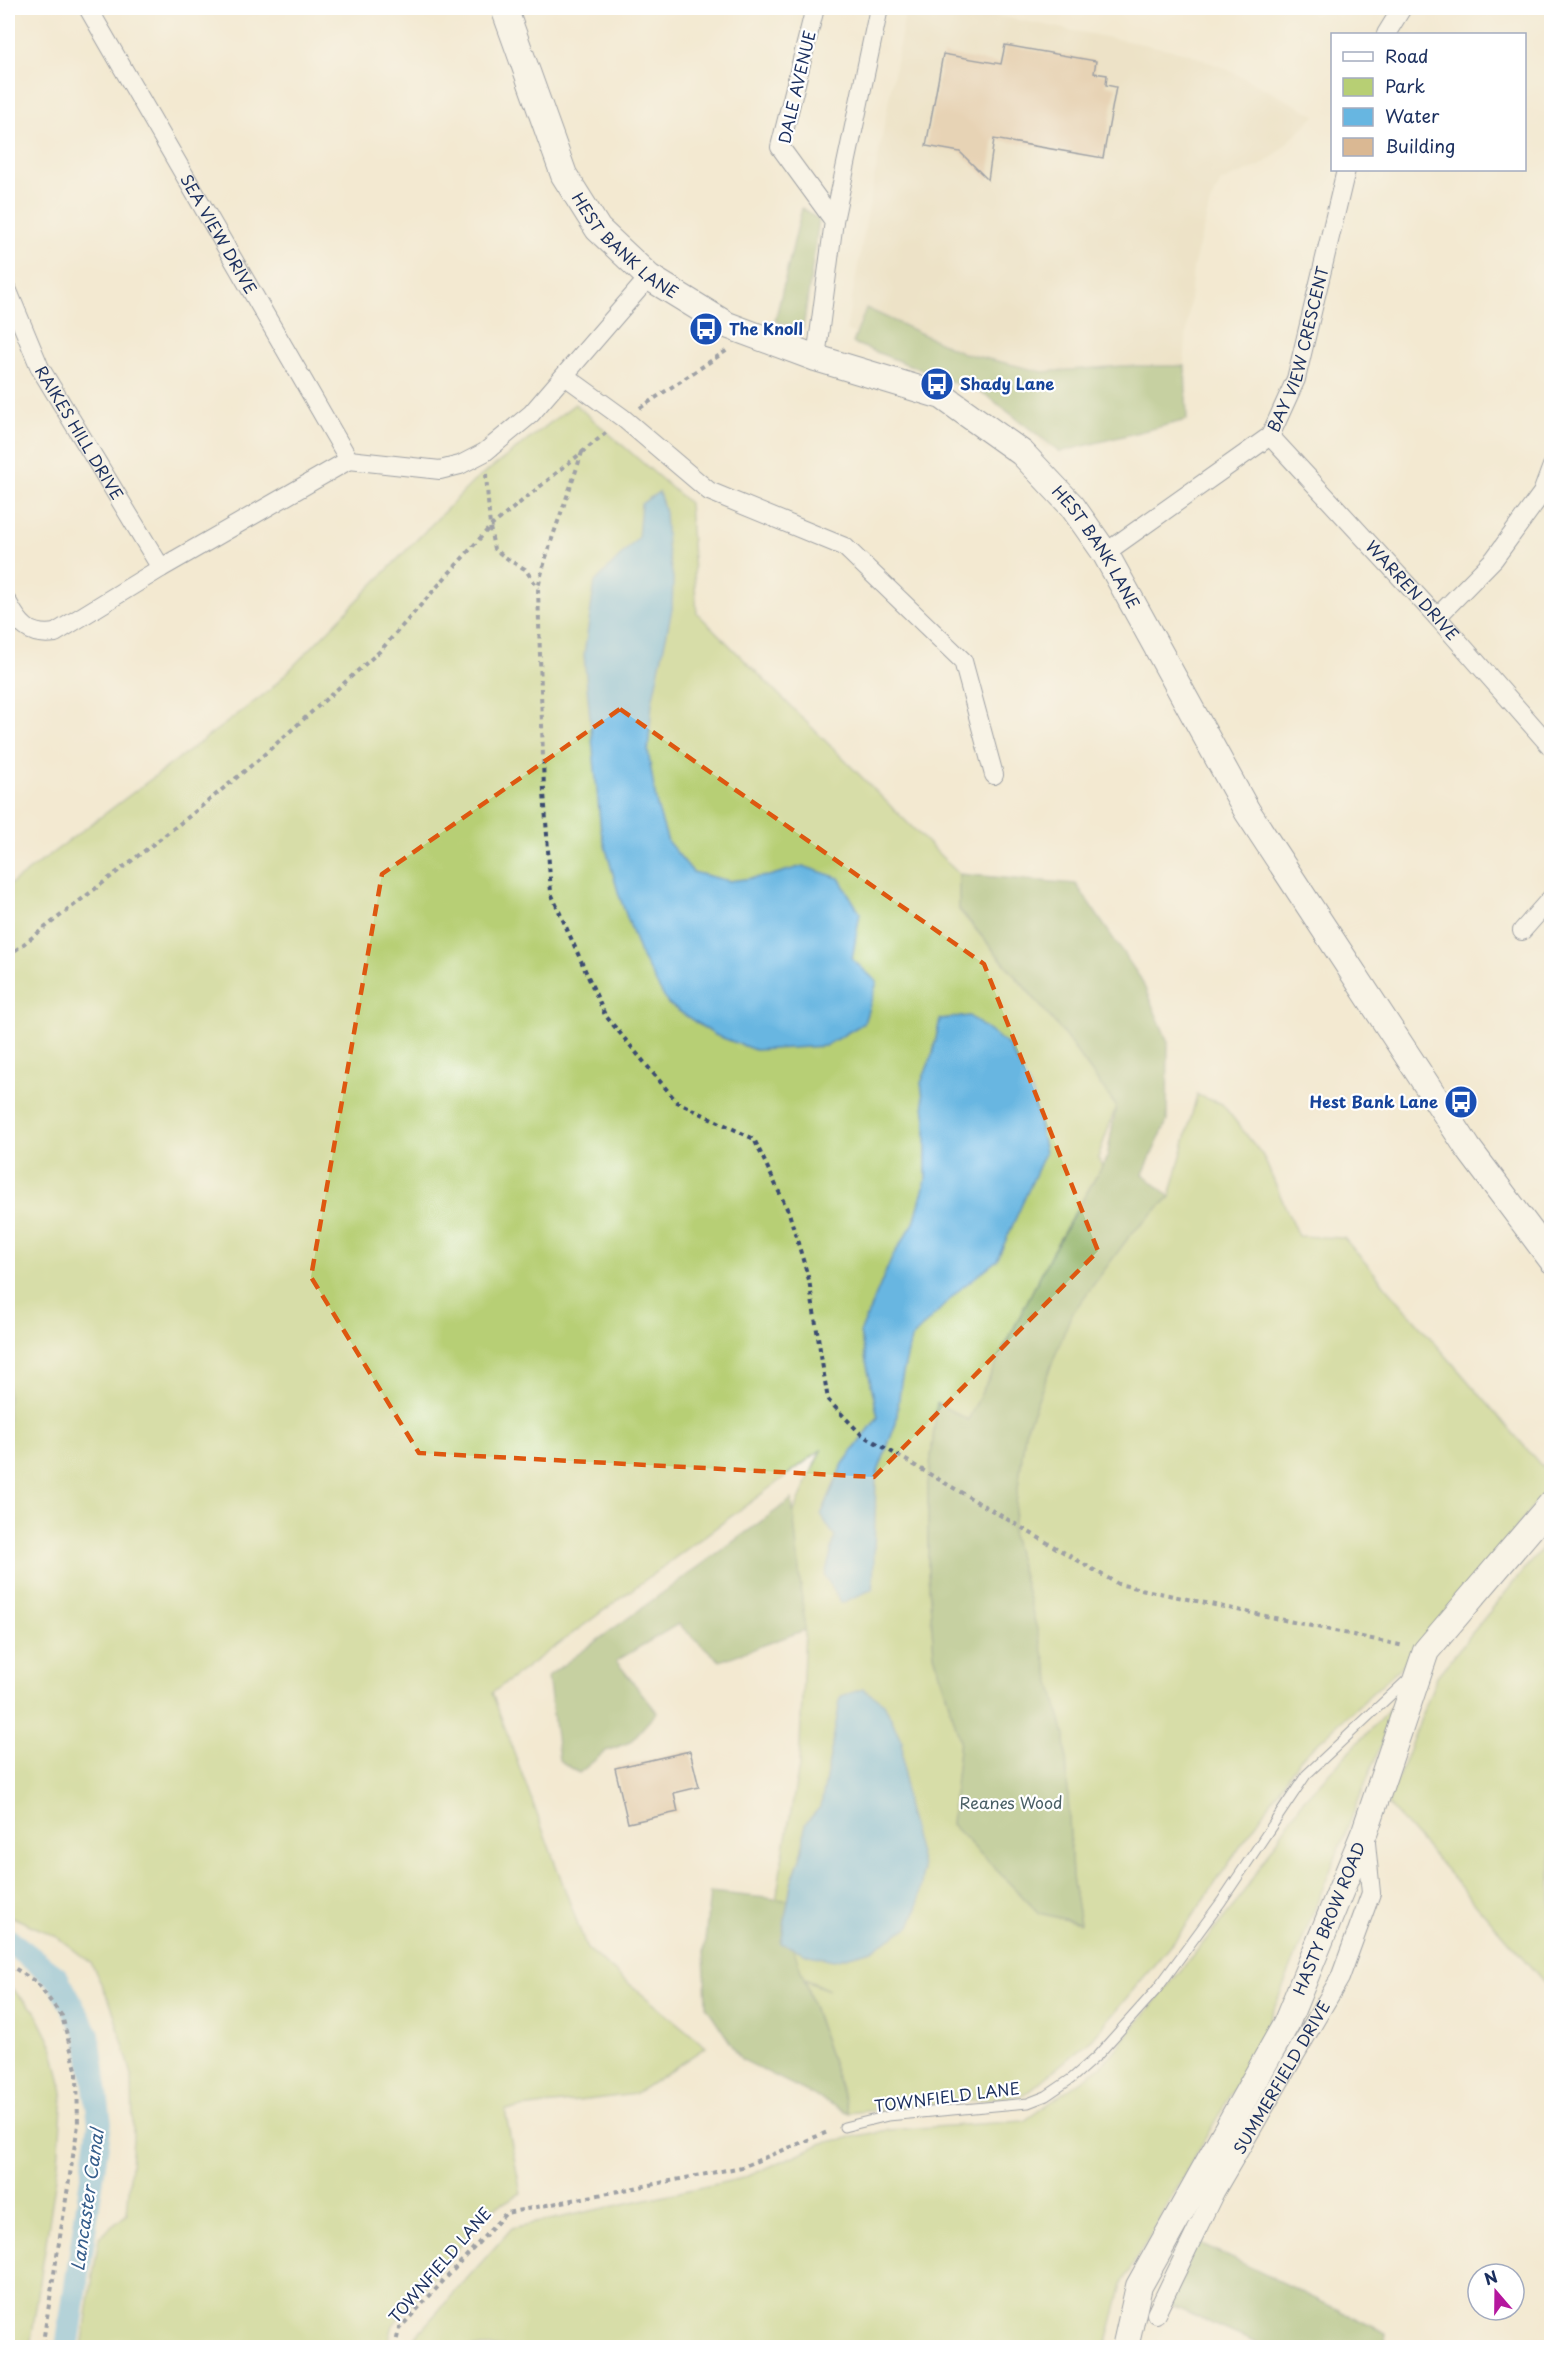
<svg xmlns="http://www.w3.org/2000/svg" width="1559" height="2355" font-family="'Playpen Sans',sans-serif">
	<style>
		.built { fill: #e6daba }
		.green { fill: #b7cf74; stroke: #697f69; stroke-width: 1.5 }
		.forest { fill: #91b266; stroke: #567062; stroke-width: 1.5 }
		.water { fill: #67b6e1; stroke: #4172a0; stroke-width: 1.5 }
		.lines { fill: none; stroke-linecap: round; stroke-linejoin: round }
		.canal { stroke: #67b6e1; stroke-width: 24 }
		.building { fill: #dab893 }
		.lane-casing { stroke: #3b4b6f; stroke-width: 11 }
		.street-casing { stroke: #3b4b6f; stroke-width: 20 }
		.secondary-casing { stroke: #3b4b6f; stroke-width: 28 }
		.path { stroke: #3b4b6f; stroke-width: 4; stroke-dasharray: 4.5 4.5; stroke-linecap: butt }
		.lane { stroke: #fff; stroke-width: 9 }
		.street { stroke: #fff; stroke-width: 18 }
		.secondary { stroke: #fff; stroke-width: 26 }
		.marked { fill: none; stroke: #de5710; stroke-width: 4.5; stroke-dasharray: 12 8; stroke-linejoin: round }
		.labels { text-anchor: middle; stroke-width: 4.5; stroke-linejoin: round; paint-order: stroke }
		.street-label { font-size: 16px; fill: #1b2f5e; stroke: #fff }
		.transit-label { font-size: 16px; font-weight: bold; fill: #164399; stroke: #fff; text-anchor: start }
		.park-label { font-size: 16px; fill: #4a5f65; stroke: #fff }
		.water-label { font-size: 18px; font-style: italic; fill: #365e8c; stroke: #fff }
	</style>
	<rect width="100%" height="100%" fill="#fff"/>
	<filter id="ink" filterUnits="userSpaceOnUse"><feTurbulence type="fractalNoise" baseFrequency=".0167" numOctaves="2"/><feDisplacementMap in="SourceGraphic" scale="12" xChannelSelector="R" yChannelSelector="G"/><feConvolveMatrix kernelMatrix="1 2 1 2 8 2 1 2 1" color-interpolation-filters="sRGB"/></filter>
	<filter id="wash" filterUnits="userSpaceOnUse"><feTurbulence type="fractalNoise" baseFrequency=".008" numOctaves="4" result="noise"/><feDisplacementMap in="SourceGraphic" scale="24" xChannelSelector="R" yChannelSelector="G"/><feGaussianBlur stdDeviation="1.35" result="paint"/><feColorMatrix in="noise" values="0 0 0 0 0 0 0 0 0 0 0 0 0 0 0 0 0 1.4 0 .05"/><feComposite in="paint" operator="in"/></filter>
	<g filter="url(#wash)">
		<rect width="100%" height="100%" fill="#f3e9d1"/>
		<!-- built -->
		<path class="built" d="M906,8H957L1188,53L1226,69L1316,115L1274,156L1260,166L1221,182L1210,203L1193,268L1179,417L1044,449L1025,414L1008,401L846,330Z"/>
		<!-- green -->
		<path class="green" d="M575,404L689,503L697,613L959,874V910L1060,1029L1116,1106L1098,1158L1102,1166L1051,1254L968,1420L937,1404L928,1484V1573L934,1654L960,1740L951,1824L1039,1913L1080,1923L1072,1878L1065,1736L1012,1535L1025,1432L1071,1314L1131,1234L1170,1197L1197,1095L1222,1104L1263,1156L1298,1236L1344,1238L1551,1477V1485L1407,1661L1300,1759L1184,1929L1093,2038L1024,2095L849,2113L805,1981L829,1990L788,1971L771,1938L782,1860L799,1767L805,1630L793,1514L821,1450L492,1693L587,1949L706,2047L635,2094L505,2110L521,2193L489,2211L393,2325L387,2347H82L99,2237L127,2214L133,2139L132,2075L111,2004L91,1963L57,1937L8,1915V880L11,884L270,690L473,482Z
			M1551,1537V1990L1388,1804L1437,1676Z
			M1392,1707L1381,1745L1262,2039L1122,2284L1106,2347H412L416,2336L512,2228L744,2178L823,2143L888,2130L1024,2121L1102,2066L1237,1902L1304,1799Z
			M8,1985L35,2011L52,2045L63,2092L58,2164L30,2347H8Z"/>
		<!-- forest -->
		<path class="forest" d="M802,208L819,220L803,329L775,321Z
			M866,308L963,353L1043,372L1122,366H1185L1187,420L1060,452L986,395L853,343Z
			M959,874L1076,884L1141,979L1168,1042L1167,1121L1143,1174L1170,1197L1131,1234L1071,1315L1025,1432L1012,1535L1065,1736L1072,1878L1080,1923L1039,1913L951,1824L960,1740L934,1654L928,1573V1484L937,1403L968,1420L1051,1254L1107,1158L1116,1106L1060,1029L959,909Z
			M792,1499L805,1630L720,1661L678,1624L616,1661L657,1712L630,1742L606,1751L579,1773L559,1760L548,1676Z
			M710,1892L794,1901L793,1947L849,2113L741,2059L706,2006L704,1951Z
			M1196,2241L1386,2333L1385,2347H1265L1172,2306Z"/>
		<!-- water -->
		<path class="water" d="M659,492L665,512L667,547L673,578L672,609L652,702L648,751L657,806L668,842L693,872L729,881L769,876L803,866L839,878L860,913L852,959L877,982L864,1023L825,1046L755,1050L715,1035L668,1004L641,956L619,895L601,831L584,655L595,582L638,538L641,504Z
			M969,1016L1009,1046L1033,1094L1045,1153L997,1260L959,1290L911,1339L901,1382L896,1423L876,1477L873,1589L841,1603L825,1576L835,1537L821,1515L843,1464L878,1417L860,1333L892,1257L914,1223L926,1180V1120L921,1083L933,1053L940,1019Z
			M863,1689L884,1703L902,1742L906,1804L923,1870L918,1906L910,1926L872,1950L834,1960L809,1955L781,1943L791,1884L803,1849L805,1824L821,1806L841,1696Z"/>
		<g class="lines">
			<!-- canal -->
			<path class="canal" d="M8,1940L57,1978L88,2035L100,2123L67,2348"/>
		</g>
		<g id="blocks">
			<!-- building -->
			<path class="building" d="M1005,45L1096,61L1094,73L1107,75L1106,85L1116,87L1103,158L994,139L988,180L960,152L926,146L943,54L1001,64Z
				M690,1751L699,1787L674,1793L678,1812L628,1823L615,1768Z"/>
		</g>
	</g>
	<g filter="url(#ink)">
		<use href="#blocks" fill-opacity="0" stroke="#3b4b6f" stroke-width="1.5"/>
		<g class="lines">
			<defs>
				<path id="lane" d="M844,2127L888,2116L1028,2103L1046,2096L1071,2079L1097,2056L1157,1989L1221,1902L1306,1775L1409,1678"/>
				<g id="street">
					<path id="s1" d="M88,8L349,460"/>
					<path d="M815,8L780,147L834,221"/>
					<path d="M1386,34L1402,8"/>
					<path id="s2" d="M8,291L40,368L161,568"/>
					<path d="M816,358L834,221L879,8"/>
					<path d="M565,376L623,418L709,491L845,547L963,661L994,775"/>
					<path id="s3" d="M1270,436L1437,617L1552,748"/>
					<path id="s4" d="M1105,553L1270,436L1296,379L1346,170"/>
					<path d="M8,603C19,624 29,637 55,633L161,568L349,460L440,470L460,465L485,452L531,414L649,277"/>
					<path d="M1437,617L1494,559L1542,493L1552,466"/>
					<path d="M1522,931L1552,897"/>
					<path id="s5" d="M1156,2314L1215,2192L1340,1978L1371,1893L1365,1833"/>
				</g>
				<g id="secondary">
					<path id="s6" d="M504,8L564,175L598,229L649,277L727,325L816,358L942,396L1022,453L1072,506L1105,553L1247,811L1468,1148L1552,1260"/>
					<path id="s7" d="M1125,2348L1139,2286L1286,2024L1365,1831L1426,1651L1552,1503"/>
				</g>
			</defs>
			<!-- lane casing -->
			<use href="#lane" class="lane-casing"/>
			<!-- street casing -->
			<use href="#street" class="street-casing"/>
			<!-- secondary casing -->
			<use href="#secondary" class="secondary-casing"/>
			<!-- path -->
			<path class="path" d="M640,408L729,349
				M582,452C568,498 548,542 538,588L544,792L551,893L605,1015L677,1102L754,1139L789,1213L809,1280L828,1400L861,1434L1118,1584L1404,1646
				M486,474L490,527L494,549L512,562L525,569L538,588
				M8,956L191,815L258,760L380,651L490,527L607,432
				M8,1964L36,1982L62,2016L77,2073L78,2125L42,2348
				M395,2348L399,2329L506,2213L742,2167L830,2131"/>
			<!-- lane -->
			<use href="#lane" class="lane"/>
			<!-- street -->
			<use href="#street" class="street"/>
			<!-- secondary -->
			<use href="#secondary" class="secondary"/>
		</g>
	</g>
	<!-- marked area -->
	<path d="M0 0H1559V2355H0ZM620,709L984,964L1098,1251L874,1477L419,1453L311,1277L382,874Z" fill="#f3e9d1" fill-opacity=".55" fill-rule="evenodd"/>
	<path class="marked" d="M620,709L984,964L1098,1251L874,1477L419,1453L311,1277L382,874Z"/>
	<!-- icons -->
	<defs>
		<symbol id="bus-disc" viewBox="-11 -11 22 22"><circle r="9.5" fill="#1a4fb4" stroke="#fff"/><path d="M-5-6H5V4H4V6H2V4H-2V6H-4V4H-5ZM-3.5-4V0h7V-4ZM-3.5 1.2v1.5H-2V1.2ZM2 1.2v1.5H3.5V1.2Z" fill="#fff"/></symbol>
	</defs>
	<g fill-rule="evenodd">
		<use href="#bus-disc" x="687" y="310" width="38" height="38"/>
		<use href="#bus-disc" x="918" y="365" width="38" height="38"/>
		<use href="#bus-disc" x="1442" y="1083" width="38" height="38"/>
	</g>
	<g class="labels">
		<!-- street labels -->
		<g class="street-label">
			<text transform="translate(797 87) rotate(-77)" y="6">DALE AVENUE</text>
			<text dy="6" stroke="none"><textPath href="#s1" startOffset="261">SEA VIEW DRIVE</textPath></text>
			<text dy="6" stroke="none"><textPath href="#s6" startOffset="272">HEST BANK LANE</textPath></text>
			<text dy="6" stroke="none"><textPath href="#s4" startOffset="294">BAY VIEW CRESCENT</textPath></text>
			<text dy="6" stroke="none"><textPath href="#s2" startOffset="159">RAIKES HILL DRIVE</textPath></text>
			<text dy="6" stroke="none"><textPath href="#s6" startOffset="848">HEST BANK LANE</textPath></text>
			<text dy="6" stroke="none"><textPath href="#s3" startOffset="210">WARREN DRIVE</textPath></text>
			<text dy="6" stroke="none"><textPath href="#s7" startOffset="478">HASTY BROW ROAD</textPath></text>
			<text dy="6" stroke="none"><textPath href="#s5" startOffset="268">SUMMERFIELD DRIVE</textPath></text>
			<text transform="translate(947 2097) rotate(-7)" y="6">TOWNFIELD LANE</text>
			<text transform="translate(440 2265) rotate(-49)" y="6">TOWNFIELD LANE</text>
		</g>
		<!-- transit labels -->
		<g class="transit-label">
			<text x="729" y="335">The Knoll</text>
			<text x="960" y="390">Shady Lane</text>
			<text x="1438" y="1108" text-anchor="end">Hest Bank Lane</text>
		</g>
		<!-- park labels -->
		<g class="park-label">
			<text x="1011" y="1809">Reanes Wood</text>
		</g>
		<!-- water labels -->
		<g class="water-label">
			<text transform="translate(88 2200) rotate(-82)" y="6">Lancaster Canal</text>
		</g>
	</g>
	<!-- margin -->
	<rect width="1559" height="2355" fill="none" stroke="#fff" stroke-width="30"/>
	<!-- legend -->
	<rect x="1331" y="33" width="195" height="138" fill="#ffffff" stroke="#a4acbf" stroke-width="1.5"/>
	<rect x="1343" y="52" width="30" height="9" fill="#ffffff" stroke="#a4acbf" stroke-width="1.5"/>
	<text x="1385" y="63" font-size="18" fill="#1b2f5e">Road</text>
	<rect x="1343" y="78" width="30" height="18" fill="#b7cf74" stroke="#a4acbf" stroke-width="1.5"/>
	<text x="1385" y="93" font-size="18" fill="#1b2f5e">Park</text>
	<rect x="1343" y="108" width="30" height="18" fill="#67b6e1" stroke="#a4acbf" stroke-width="1.5"/>
	<text x="1385" y="123" font-size="18" fill="#1b2f5e">Water</text>
	<rect x="1343" y="138" width="30" height="18" fill="#dab893" stroke="#a4acbf" stroke-width="1.5"/>
	<text x="1385" y="153" font-size="18" fill="#1b2f5e">Building</text>
	<!-- north arrow -->
	<g transform="translate(1496 2292) rotate(340)"><circle r="28" fill="#ffffff" stroke="#a4acbf" stroke-width="1.5"/>
	<path d="M0-4.5L10 22L0 15L-10 22Z" fill="#b5179e"/>
	<text y="-9" font-size="16" font-weight="bold" text-anchor="middle" fill="#1b2f5e">N</text>
	</g>
</svg>
